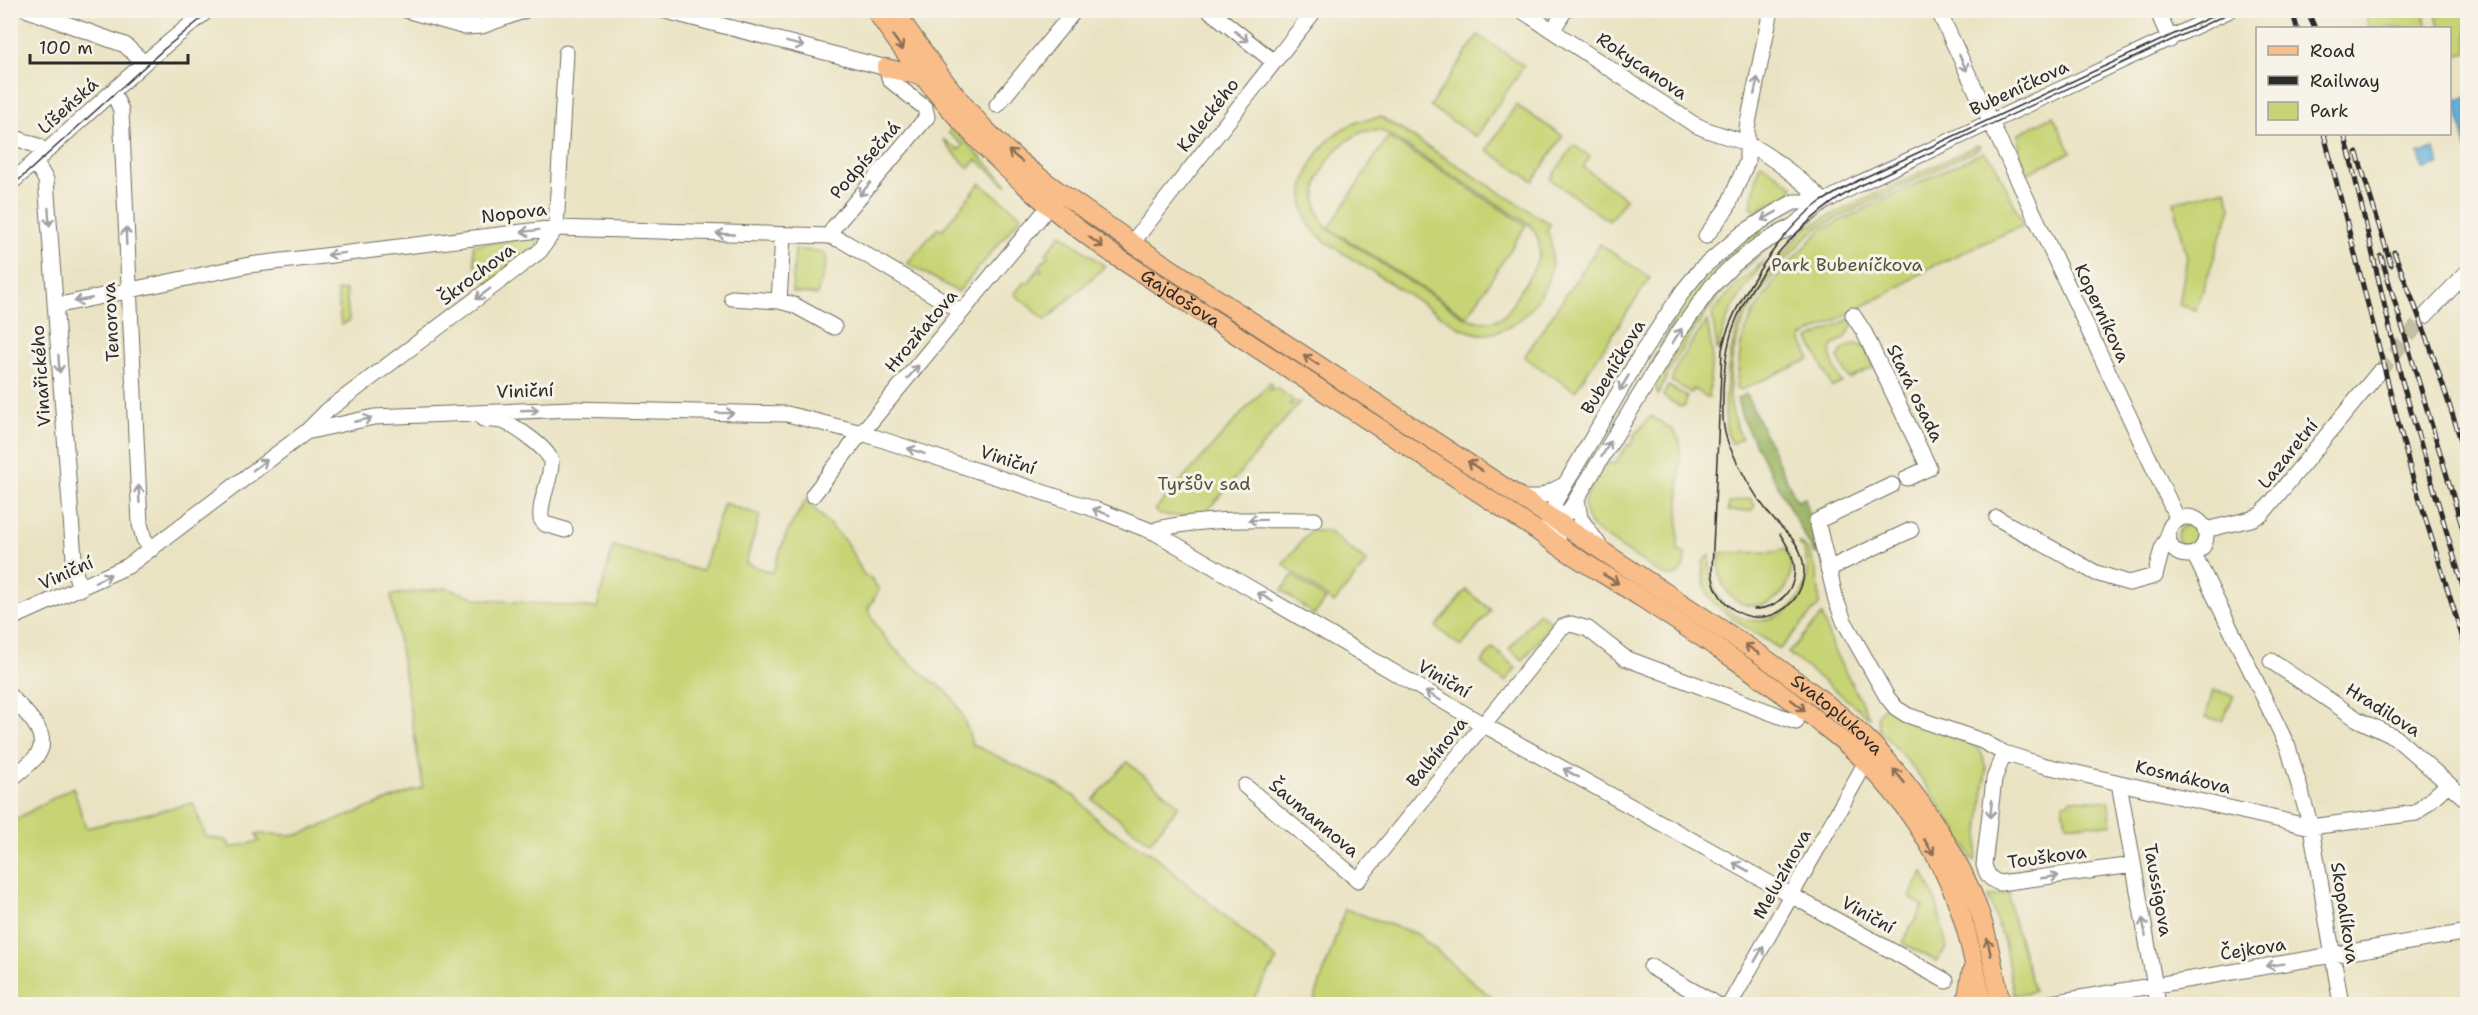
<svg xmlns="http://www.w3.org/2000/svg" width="2478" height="1015" font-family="'Shantell Sans',sans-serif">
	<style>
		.green { fill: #c7d475; stroke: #798050; stroke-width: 1.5; fill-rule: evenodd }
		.forest { fill: #9db666; stroke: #647048; stroke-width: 1.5 }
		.water { fill: #63afdc; stroke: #476d84; stroke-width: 1.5 }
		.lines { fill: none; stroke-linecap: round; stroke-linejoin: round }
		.minor-tunnel { stroke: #c4bea5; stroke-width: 15; stroke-dasharray: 15 8; stroke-linecap: butt }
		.minor-casing { stroke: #6e6b60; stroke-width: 17 }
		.major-casing { stroke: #6e6b60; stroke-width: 20 }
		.minor { stroke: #fff; stroke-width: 15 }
		.major { stroke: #f8bd88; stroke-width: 18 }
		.tram { stroke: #2b2b2b; stroke-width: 1.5 }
		.rail-casing { stroke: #2b2b2b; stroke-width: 5 }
		.rail { stroke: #f7f3e8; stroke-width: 3; stroke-dasharray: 9; stroke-linecap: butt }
		.oneway { stroke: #a0a0a0 }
		.oneway2 { stroke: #876d55 }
		.labels { text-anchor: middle; stroke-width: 6; stroke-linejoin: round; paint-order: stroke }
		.street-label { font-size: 18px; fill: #2b2b2b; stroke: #f7f3e8 }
		.park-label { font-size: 18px; fill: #52553e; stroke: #f7f3e8 }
	</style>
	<rect width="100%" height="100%" fill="#f7f3e8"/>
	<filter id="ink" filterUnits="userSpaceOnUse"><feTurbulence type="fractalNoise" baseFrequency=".0167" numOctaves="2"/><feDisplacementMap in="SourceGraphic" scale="12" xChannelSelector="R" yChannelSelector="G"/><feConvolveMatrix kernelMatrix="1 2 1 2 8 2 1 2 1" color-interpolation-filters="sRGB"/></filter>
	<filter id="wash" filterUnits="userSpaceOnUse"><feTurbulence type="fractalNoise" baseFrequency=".008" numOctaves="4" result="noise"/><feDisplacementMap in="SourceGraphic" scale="24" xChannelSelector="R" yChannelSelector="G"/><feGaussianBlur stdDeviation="1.35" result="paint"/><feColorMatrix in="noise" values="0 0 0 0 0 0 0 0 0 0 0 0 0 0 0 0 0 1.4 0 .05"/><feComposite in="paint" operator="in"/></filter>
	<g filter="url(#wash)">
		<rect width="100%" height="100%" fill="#eae3c3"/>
		<!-- green -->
		<path class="green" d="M2365,11H2423L2427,28H2369Z
			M2435,11H2467V53L2450,57V28H2440Z
			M1478,35L1524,66L1476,137L1430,106Z
			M1516,105L1563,136L1533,181L1487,150Z
			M2053,116L2071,152L2028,173L2019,154V133Z
			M1381,117L1550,224L1547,231C1566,271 1530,329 1487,334C1477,335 1468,331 1460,328L1329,244C1321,238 1314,232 1309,224C1290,190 1317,140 1350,125C1360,120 1370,119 1381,117ZM1365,131H1381L1386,133L1529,224C1552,251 1533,270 1518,294C1514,301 1509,313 1502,317C1491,324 1478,322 1466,318L1328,229C1298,195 1328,145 1365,131Z
			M952,128L1007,184L1006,185L977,160L969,168L950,149L943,139L959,150L963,145L948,133Z
			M1388,137L1526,225L1467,317L1329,228Z
			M1574,145L1590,157L1583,167L1626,199L1609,221L1550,179Z
			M1975,146L1979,145L1980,148L1819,227L1805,238L1783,263L1777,261L1807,227Z
			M1983,152L1994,162L2024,225L1931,267L1887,294L1801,338L1810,359L1741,390L1736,389L1741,344L1753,313L1782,271L1821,230Z
			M1762,164L1793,186L1791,193L1754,212L1751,207L1759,166Z
			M980,183L1022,216L958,292L907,263L938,228L942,230Z
			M2226,189L2231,208L2196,310L2179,305L2187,257L2174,202Z
			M1759,230L1763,236L1650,366L1682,304L1701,279L1717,262Z
			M1061,234L1105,266L1046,320L1014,294L1025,281L1028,283L1038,270L1041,271L1042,269L1039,266L1048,256L1046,254Z
			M535,237L539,246L489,285L475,265L473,245Z
			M1600,244L1650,278L1575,391L1524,357Z
			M1768,247L1727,286L1708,310L1674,361L1658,395L1655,386L1659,376L1693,323L1729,278Z
			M795,249L824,252L827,261L817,295L792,292Z
			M1764,261C1745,289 1723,314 1719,350L1717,349L1712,313L1734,287Z
			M1774,267L1777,270C1767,286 1754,300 1746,317C1729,352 1722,403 1742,438L1731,444C1724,428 1725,411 1726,394C1728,343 1741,306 1774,267Z
			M346,290L349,321L341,325L337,291Z
			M1851,318L1853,323C1842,356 1815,331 1842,383L1832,387L1809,339Z
			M1707,321L1712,351L1709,398L1693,389L1691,393L1671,381L1679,361Z
			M1855,344L1865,347L1874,367L1849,379L1838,358L1843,349Z
			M1270,382L1272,385L1269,390L1277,388L1293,400L1289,404L1291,405L1295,402H1300L1202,517L1160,515L1155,510Z
			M1668,386L1687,396L1685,406L1680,407L1663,396Z
			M1651,416L1674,431L1680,442L1678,551L1685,554C1685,566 1683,572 1672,577L1661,574L1619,546L1594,529L1586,517L1584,501L1599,473L1610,462L1614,465L1628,444L1630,446L1635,439L1633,437Z
			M1750,498L1755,505L1751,511H1728L1729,503Z
			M806,500L846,542L864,575L871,578L879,590L868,609C882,642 903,657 929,679C935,684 943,687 948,693C961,707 967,726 972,744L1058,786L1077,798L1101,824L1152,854L1277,960L1250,1004H11V822L73,787L86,828L193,803L206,837L227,841L231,848L259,841L256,834L298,835L423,787L391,595L447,588L479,599L597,608L613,546L702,571L724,503L760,515L746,563L772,573L787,532Z
			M2177 536a11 11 0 1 1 22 0a11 11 0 1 1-22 0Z
			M1310,531H1328L1367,562L1334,603L1283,564Z
			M1799,542C1816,553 1820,586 1819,605L1780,649C1763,637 1716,612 1708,595C1703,584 1703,573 1703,562L1710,555C1708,667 1842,617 1799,542Z
			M1785,548C1811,600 1740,629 1722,582C1718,573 1719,563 1719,553L1776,552Z
			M1293,575L1326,600L1314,615L1282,590Z
			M1466,590L1491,610L1461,647L1436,627Z
			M1539,612L1551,622V625L1523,660L1509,649Z
			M1822,615L1832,647L1870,718L1788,653Z
			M1493,648L1516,668L1505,682L1481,663Z
			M2213,690L2234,696L2222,721L2206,717Z
			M1885,704L1977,747L1982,754L1986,769L1976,860H1973C1947,813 1917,768 1879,730L1878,715Z
			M1127,762L1179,805L1150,842L1093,800Z
			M2070,799L2108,801L2112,825L2066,824L2063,803H2069Z
			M1923,872L1936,901L1947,948L1936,961L1902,943L1923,906L1909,897Z
			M2009,893L2010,907L2034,991L2014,995L2004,941L1988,897Z
			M1345,909L1417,934L1499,1004H1313Z"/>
		<!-- forest -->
		<path class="forest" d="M1746,394L1797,501L1805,498L1819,554L1814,553L1743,421L1737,399Z"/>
		<!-- water -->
		<path class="water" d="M2467,97H2468L2467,150L2455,100Z
			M2435,149L2439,165L2423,169L2419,153Z"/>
	</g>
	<g filter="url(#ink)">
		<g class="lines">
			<!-- minor-tunnel -->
			<path class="minor-tunnel" d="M2379,372L2425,316"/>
			<defs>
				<path id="minor" d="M28,10L125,45L144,63
					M406,10L465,27L482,26L526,10
					M662,10L879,66L886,68L890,80L925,108L927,117L834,227L829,236
					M1209,10L1274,62
					M1521,10L1692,123C1711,134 1727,135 1745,143C1767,152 1808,185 1824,202
					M1938,10L2178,520
					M2157,10L2170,40
					M1553,30L1565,10
					M113,92L121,110L140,524L144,539L152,549
					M997,105L1075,10
					M10,136L38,146L44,154
					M35,162L46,180L75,572L80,589
					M10,184L144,63L208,10
					M1706,236L1727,208L1747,162V128L1771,10
					M1132,243L1315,10
					M732,298L779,301L794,305L834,327
					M779,301L783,236
					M55,306L249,265L556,228L829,236L843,241L962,312
					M1853,315L1864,332L1929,468L1907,478
					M2425,316L2468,271
					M483,419C489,420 496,420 502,421C513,425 552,450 551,463C551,482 539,499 541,519L545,524L565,530
					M306,432L328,410L540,251L556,228L566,53
					M1892,485L1817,521L1836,600L1844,621L1887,697L1896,708L1907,715L1982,741L2004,753L2042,765L2311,827L2416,813L2447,785
					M813,495L854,442L1056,198
					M1524,498H1538L1564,485
					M1577,499L1580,518L1599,545
					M2168 536a19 19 0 1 1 38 0a19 19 0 1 1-38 0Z
					M1997,518L2096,573L2129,583L2155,576L2163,545L2169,536
					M1549,525L1563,517L1571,508L1676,336L1711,287L1732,266L1759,245L1793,226L1824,202L1860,183L2230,10
					M2205,530L2251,519L2262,514L2379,372
					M1156,533L1158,529C1209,517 1263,520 1315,520
					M1561,549L1553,523L1555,502L1640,356L1683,291L1701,269L1743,233L1774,213L1794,202H1824
					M2194,554L2288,747L2311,827L2341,1004
					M1828,569L1911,530
					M10,619L128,566L306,432L374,417L572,409L787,414L862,433L1100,511L1156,533L1484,725L1946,981
					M2271,661L2357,719L2395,737L2468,801
					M10,696C24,711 54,735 36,757C29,765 19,772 10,780
					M2004,753L1994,779L1984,865C1987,875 1990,880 2000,883L2133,865
					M2119,783L2158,1004
					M1245,786L1358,880L1562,627L1571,624L1588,629L1625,658L1796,722
					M1651,967L1716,1004
					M1730,1004L1866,762
					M2045,1004L2468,932"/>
				<g id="major">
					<path id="s1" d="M875,10C944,113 1013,185 1114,255L1536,530C1570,556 1607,575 1643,599C1701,637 1760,675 1814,718C1832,733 1851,746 1866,763C1902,799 1932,844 1952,890C1968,926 1974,967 1983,1004"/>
					<path id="s2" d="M894,10C925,54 955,99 993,137C1034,178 1086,209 1132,243L1758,653C1798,682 1840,711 1875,747C1919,794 1960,855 1981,916C1990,945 1995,975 2001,1004"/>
					<path d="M886,68L922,76"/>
					<path d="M1966,1004L1971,973"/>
				</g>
			</defs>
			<!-- minor casing -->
			<use href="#minor" class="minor-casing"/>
			<!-- major casing -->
			<use href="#major" class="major-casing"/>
			<!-- minor -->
			<use href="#minor" class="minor"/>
			<!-- major -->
			<use href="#major" class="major"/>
			<!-- tram -->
			<path class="tram" d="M2226,10L1859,180C1846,187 1832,195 1819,203C1781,231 1731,304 1722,350L1712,570C1713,603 1747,629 1779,612C1800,601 1809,577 1801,554C1796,538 1780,528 1770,515C1754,495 1739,468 1729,445C1721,427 1723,409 1723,391C1724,369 1726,349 1733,328C1754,270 1808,213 1861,185L2236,10
				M10,188L164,49L212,10
				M1754,609C1778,609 1798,589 1794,564C1792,553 1786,543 1780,534"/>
			<defs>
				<path id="rail" d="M2292,10L2297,28
					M2307,10L2315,28
					M2324,134L2411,472L2468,655
					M2344,134L2352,161
					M2349,152L2402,381L2468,604
					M2357,153L2391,265
					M2394,252L2428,340L2468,462
					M2381,256L2468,546"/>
			</defs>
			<!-- rail casing -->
			<use href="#rail" class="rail-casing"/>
			<!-- rail -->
			<use href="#rail" class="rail"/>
		</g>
		<!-- one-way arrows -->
		<defs><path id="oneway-shaft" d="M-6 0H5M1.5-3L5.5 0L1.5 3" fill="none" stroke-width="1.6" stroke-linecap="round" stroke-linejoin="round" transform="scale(1.5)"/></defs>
		<g class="oneway">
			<use href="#oneway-shaft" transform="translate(1241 36) rotate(38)"/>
			<use href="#oneway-shaft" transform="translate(795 44) rotate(14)"/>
			<use href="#oneway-shaft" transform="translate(1963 63) rotate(65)"/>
			<use href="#oneway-shaft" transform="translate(1756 86) rotate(-78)"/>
			<use href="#oneway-shaft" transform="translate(865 189) rotate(130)"/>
			<use href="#oneway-shaft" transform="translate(1769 216) rotate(151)"/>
			<use href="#oneway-shaft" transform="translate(49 217) rotate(86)"/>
			<use href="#oneway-shaft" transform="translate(530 231) rotate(173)"/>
			<use href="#oneway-shaft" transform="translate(725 234) rotate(-177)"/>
			<use href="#oneway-shaft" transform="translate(126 236) rotate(-92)"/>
			<use href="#oneway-shaft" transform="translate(336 254) rotate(173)"/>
			<use href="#oneway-shaft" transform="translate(483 294) rotate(143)"/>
			<use href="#oneway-shaft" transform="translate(83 300) rotate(169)"/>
			<use href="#oneway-shaft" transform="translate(1677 336) rotate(-57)"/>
			<use href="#oneway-shaft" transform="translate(59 364) rotate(86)"/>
			<use href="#oneway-shaft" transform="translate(913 372) rotate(-50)"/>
			<use href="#oneway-shaft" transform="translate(1624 383) rotate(121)"/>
			<use href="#oneway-shaft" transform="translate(530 410) rotate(-2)"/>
			<use href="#oneway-shaft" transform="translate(725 413) rotate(1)"/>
			<use href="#oneway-shaft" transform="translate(363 420) rotate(-12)"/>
			<use href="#oneway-shaft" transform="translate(1606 449) rotate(-60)"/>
			<use href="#oneway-shaft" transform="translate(916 451) rotate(-162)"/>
			<use href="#oneway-shaft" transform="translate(260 465) rotate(-37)"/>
			<use href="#oneway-shaft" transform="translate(139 494) rotate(-93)"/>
			<use href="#oneway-shaft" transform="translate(1101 512) rotate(-160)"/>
			<use href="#oneway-shaft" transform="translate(1257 520) rotate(179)"/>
			<use href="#oneway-shaft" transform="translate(103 578) rotate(-25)"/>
			<use href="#oneway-shaft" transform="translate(1265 597) rotate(-150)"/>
			<use href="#oneway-shaft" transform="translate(1433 696) rotate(-150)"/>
			<use href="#oneway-shaft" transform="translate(1571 773) rotate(-151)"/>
			<use href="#oneway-shaft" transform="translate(1991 809) rotate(97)"/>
			<use href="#oneway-shaft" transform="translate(1741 867) rotate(-151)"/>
			<use href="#oneway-shaft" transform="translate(2050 877) rotate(-8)"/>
			<use href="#oneway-shaft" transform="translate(2144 927) rotate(-100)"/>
			<use href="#oneway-shaft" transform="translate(1759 954) rotate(-60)"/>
			<use href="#oneway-shaft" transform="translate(2275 965) rotate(171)"/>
		</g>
		<g class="oneway2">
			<use href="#oneway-shaft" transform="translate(898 43) rotate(55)"/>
			<use href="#oneway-shaft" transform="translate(1015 156) rotate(-141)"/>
			<use href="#oneway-shaft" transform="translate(1096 242) rotate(35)"/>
			<use href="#oneway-shaft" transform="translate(1311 360) rotate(-147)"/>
			<use href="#oneway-shaft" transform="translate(1475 466) rotate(-147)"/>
			<use href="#oneway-shaft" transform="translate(1611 579) rotate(31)"/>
			<use href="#oneway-shaft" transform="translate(1752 649) rotate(-147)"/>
			<use href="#oneway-shaft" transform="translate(1798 705) rotate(38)"/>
			<use href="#oneway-shaft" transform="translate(1899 776) rotate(-129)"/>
			<use href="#oneway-shaft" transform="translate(1929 847) rotate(58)"/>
			<use href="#oneway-shaft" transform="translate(1989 947) rotate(-103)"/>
		</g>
	</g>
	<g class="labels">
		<!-- street labels -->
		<g class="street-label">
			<text transform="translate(1642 66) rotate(34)" y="6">Rokycanova</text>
			<text transform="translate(2019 88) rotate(-25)" y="6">Bubeníčkova</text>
			<text transform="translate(68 106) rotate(-42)" y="6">Líšeňská</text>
			<text transform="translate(1208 115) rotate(-52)" y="6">Kaleckého</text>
			<text transform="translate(865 160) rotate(-49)" y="6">Podpísečná</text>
			<text transform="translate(514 213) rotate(-7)" y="6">Nopova</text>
			<text transform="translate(477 274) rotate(-37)" y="6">Škrochova</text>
			<text dy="6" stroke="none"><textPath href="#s1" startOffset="424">Gajdošova</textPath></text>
			<text transform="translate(2102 313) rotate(65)" y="6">Koperníkova</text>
			<text transform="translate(111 322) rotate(-93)" y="6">Tenorova</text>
			<text transform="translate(921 331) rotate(-50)" y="6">Hrozňatova</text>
			<text transform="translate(1613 367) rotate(-59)" y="6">Bubeníčkova</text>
			<text transform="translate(41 376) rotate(-94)" y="6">Vinařického</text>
			<text transform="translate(525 391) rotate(-2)" y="6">Viniční</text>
			<text transform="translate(1915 393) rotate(64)" y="6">Stará osada</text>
			<text transform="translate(2288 454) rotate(-51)" y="6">Lazaretní</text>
			<text transform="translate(1008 460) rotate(18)" y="6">Viniční</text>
			<text transform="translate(66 573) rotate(-24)" y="6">Viniční</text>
			<text transform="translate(1444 679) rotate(30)" y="6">Viniční</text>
			<text transform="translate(2383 710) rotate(32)" y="6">Hradilova</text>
			<text dy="6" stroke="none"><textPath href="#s2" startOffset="1185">Svatoplukova</textPath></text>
			<text transform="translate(1437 752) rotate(-51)" y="6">Balbínova</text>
			<text transform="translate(2183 777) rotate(13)" y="6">Kosmákova</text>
			<text transform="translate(1314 818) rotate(40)" y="6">Šaumannova</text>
			<text transform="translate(2047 857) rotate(-8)" y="6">Touškova</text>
			<text transform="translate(1782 874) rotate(-61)" y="6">Meluzínova</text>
			<text transform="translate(2158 890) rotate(80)" y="6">Taussigova</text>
			<text transform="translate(2345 913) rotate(81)" y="6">Skopalíkova</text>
			<text transform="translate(1868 915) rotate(29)" y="6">Viniční</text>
			<text transform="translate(2253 949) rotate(-9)" y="6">Čejkova</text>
		</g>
		<!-- park labels -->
		<g class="park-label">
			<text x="1847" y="271">Park Bubeníčkova</text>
			<text x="1204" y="490">Tyršův sad</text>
		</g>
	</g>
	<!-- margin -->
	<rect width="2478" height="1015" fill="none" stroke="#f7f3e8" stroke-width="36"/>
	<!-- legend -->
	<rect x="2256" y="27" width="195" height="108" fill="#f7f3e8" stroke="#a5a39c" stroke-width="1.5"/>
	<rect x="2268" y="46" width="30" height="9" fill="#f8bd88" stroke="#a5a39c" stroke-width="1.5"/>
	<text x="2310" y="57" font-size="18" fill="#2b2b2b">Road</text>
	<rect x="2268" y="76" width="30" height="9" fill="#2b2b2b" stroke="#a5a39c" stroke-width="1.5"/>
	<text x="2310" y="87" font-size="18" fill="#2b2b2b">Railway</text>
	<rect x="2268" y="102" width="30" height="18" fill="#c7d475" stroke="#a5a39c" stroke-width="1.5"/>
	<text x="2310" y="117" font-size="18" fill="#2b2b2b">Park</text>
	<!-- scale -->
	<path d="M30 54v9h158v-9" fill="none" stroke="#2b2b2b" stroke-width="3"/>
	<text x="39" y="54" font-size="18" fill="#2b2b2b" stroke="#f7f3e8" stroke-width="4.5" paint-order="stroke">100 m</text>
</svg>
